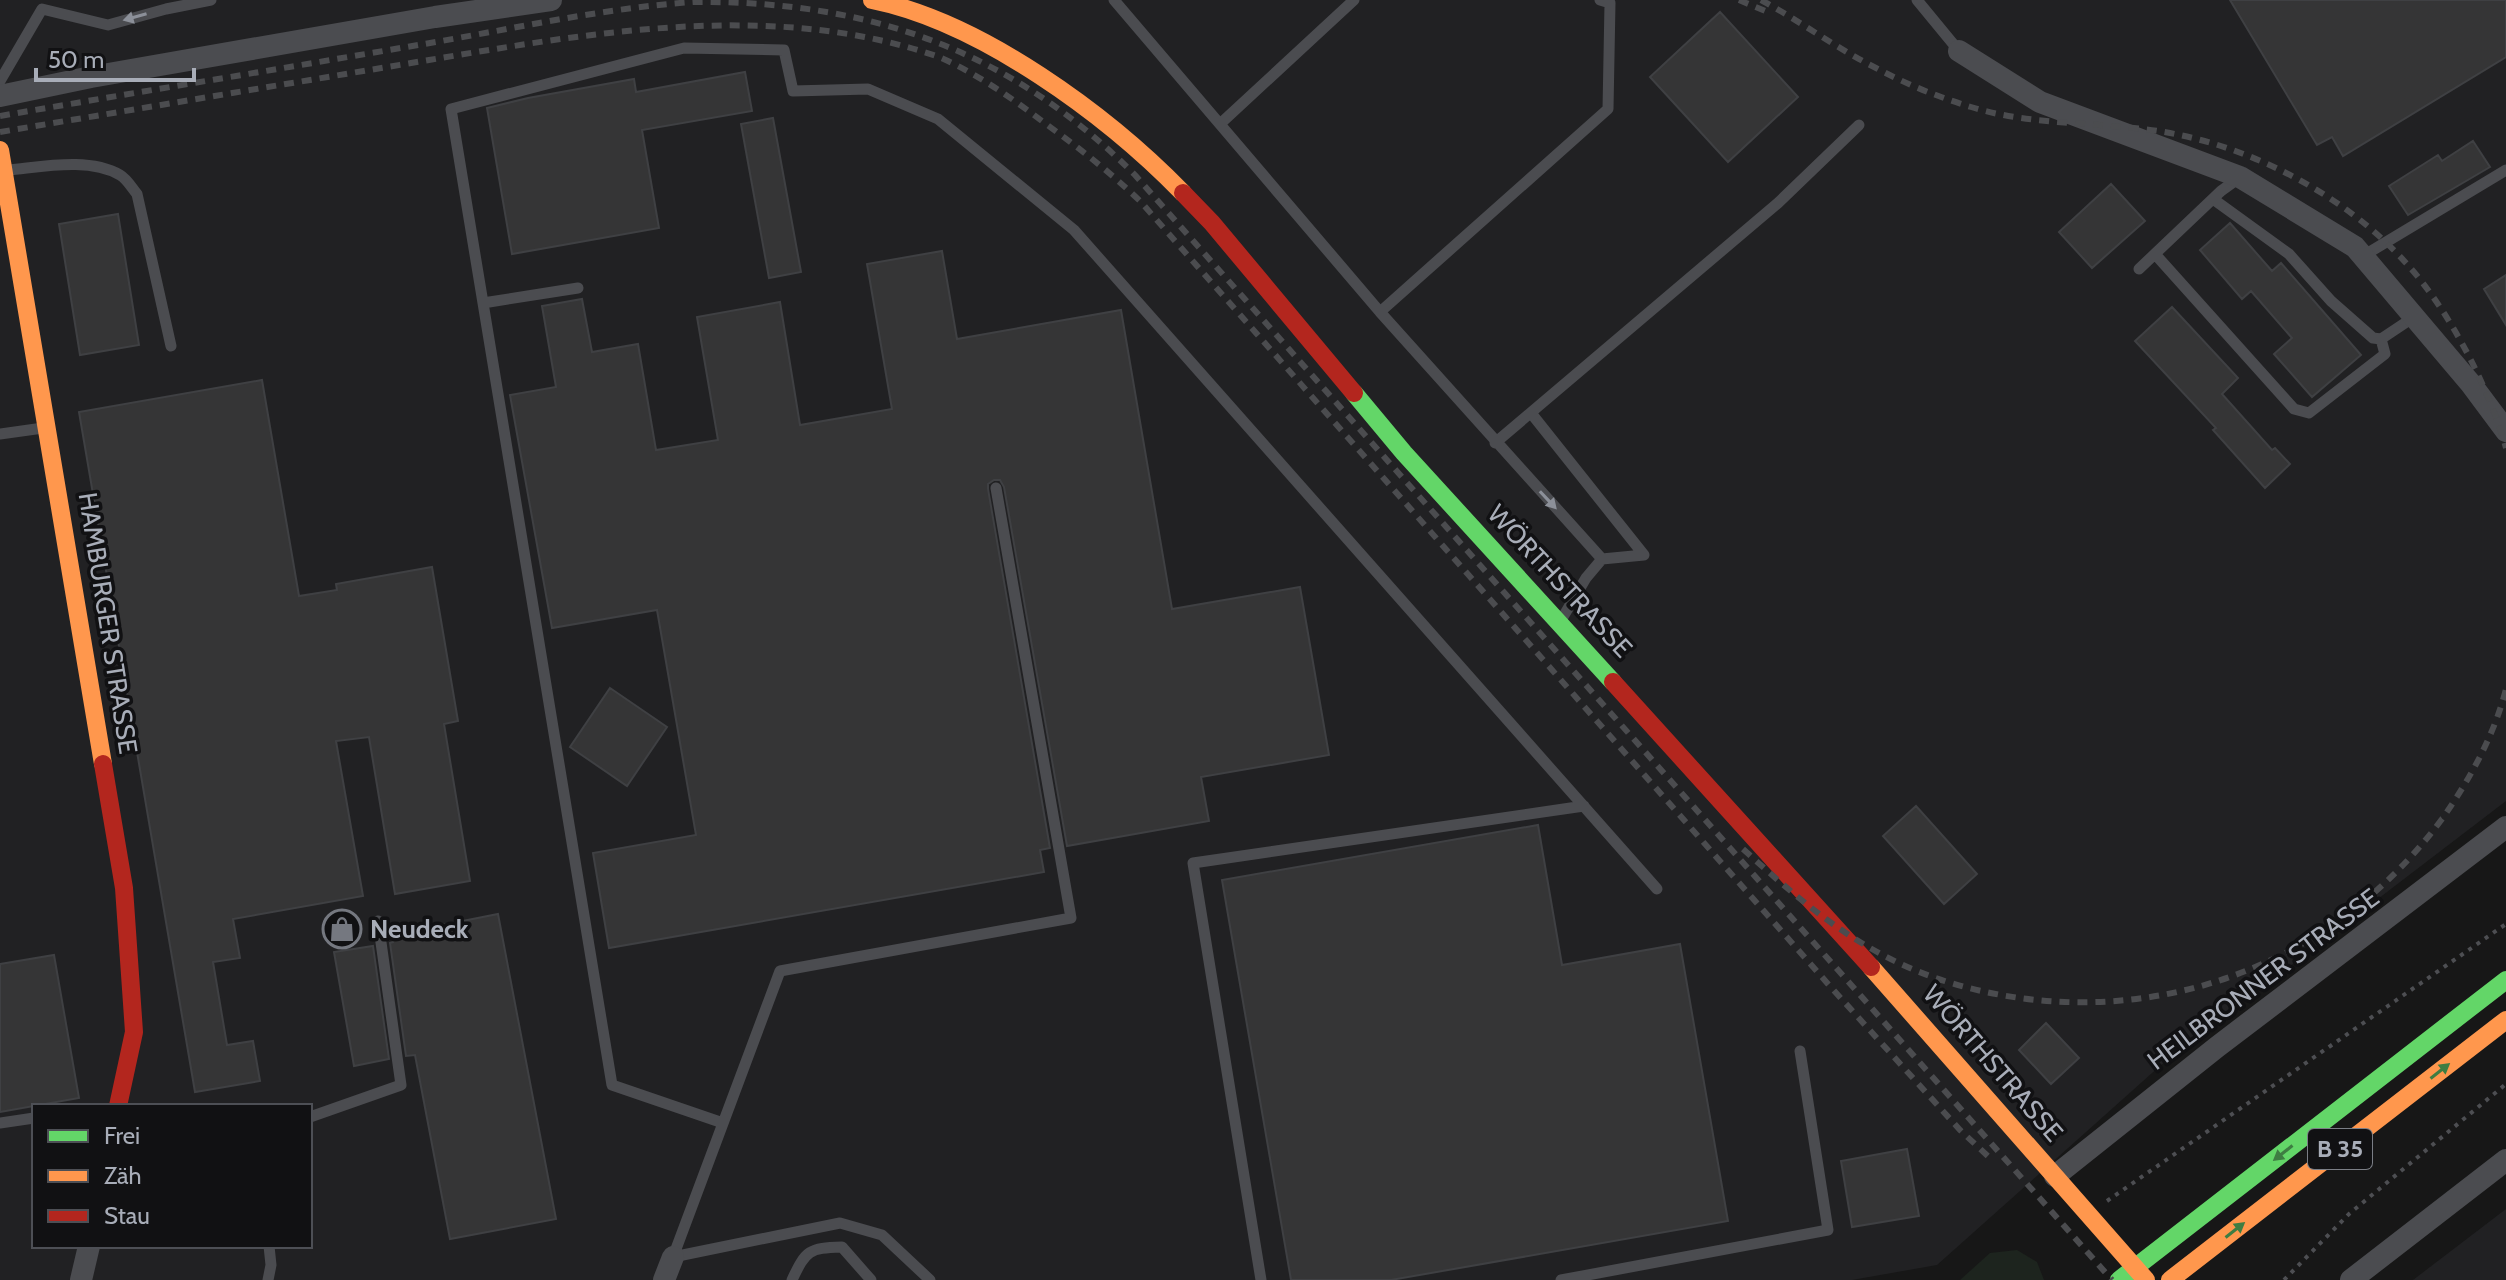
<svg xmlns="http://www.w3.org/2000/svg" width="2506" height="1280" font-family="Cabin,sans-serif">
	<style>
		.built { fill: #212123; fill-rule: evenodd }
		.green { fill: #1d241e }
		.building { fill: #353536; stroke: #3f4043; stroke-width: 2 }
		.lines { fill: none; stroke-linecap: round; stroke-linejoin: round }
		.path { stroke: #4d4e52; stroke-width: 4; stroke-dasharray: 4 6; stroke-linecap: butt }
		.lane { stroke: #4b4c50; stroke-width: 11 }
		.street { stroke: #4b4c50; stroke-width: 22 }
		.fast { stroke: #63d668; stroke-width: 18 }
		.slow { stroke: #ff974d; stroke-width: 18 }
		.jam { stroke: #b3261e; stroke-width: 18 }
		.rail { stroke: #4b4c4f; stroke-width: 6; stroke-dasharray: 10 8; stroke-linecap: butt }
		.oneway { fill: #8c9099 }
		.oneway2 { fill: #3e7d42 }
		.labels { text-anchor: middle; stroke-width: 7; stroke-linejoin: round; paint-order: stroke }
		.shield { fill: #111113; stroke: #7b7e86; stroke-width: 2 }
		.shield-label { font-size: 24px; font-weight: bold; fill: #a8adb8 }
		.street-label { font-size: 26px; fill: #a8adb8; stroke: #111113 }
		.poi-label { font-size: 26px; font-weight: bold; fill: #a8adb8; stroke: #111113; text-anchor: start }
	</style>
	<rect width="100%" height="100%" fill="#171717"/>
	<!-- built -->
	<path class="built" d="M0,0H2506V801L2161,1065L1937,1265L1852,1280H0ZM34,1106H310V1246H34Z
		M2506,1209V1280H2413L2502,1212Z"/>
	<!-- green -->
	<path class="green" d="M2017,1250L2037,1262L2044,1280H1960L1990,1253Z"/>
	<!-- building -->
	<path class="building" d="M2230,0H2506V57L2343,156L2332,137L2317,145Z
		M1720,12L1798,97L1728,162L1650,77Z
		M745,72L752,111L642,130L659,228L512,254L487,108L528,98L634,79L636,92Z
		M773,118L801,272L769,278L741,124Z
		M2473,141L2490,167L2408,215L2389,186L2438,155L2442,161Z
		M2111,184L2145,221L2092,268L2059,232Z
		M118,214L139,345L80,355L59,224Z
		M2230,223L2272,271L2281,263L2361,355L2312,397L2274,354L2292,338L2251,291L2242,299L2200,250Z
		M942,251L957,339L1121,310L1172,609L1300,587L1329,755L1201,777L1209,821L1067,846L1004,487L1000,480H994L988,484V489L1050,848L1040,850L1044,872L609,948L593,853L696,835L657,610L552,628L510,395L556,387L542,306L582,299L592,352L638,344L656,450L718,440L697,317L780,302L800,425L892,409L867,264Z
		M2506,275V325L2484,289Z
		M2172,307L2238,378L2222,394L2272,450L2275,448L2290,464L2265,488L2213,430L2216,428L2135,341Z
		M262,380L299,596L337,590L336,584L432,567L458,721L444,724L470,881L395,894L369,737L336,741L363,896L233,919L240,958L213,962L227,1045L253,1041L260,1081L195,1092L79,412Z
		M610,688L667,727L627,786L570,747Z
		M1916,806L1977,874L1944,904L1883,836Z
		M1538,825L1562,965L1680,944L1728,1221L1391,1280H1291L1222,880Z
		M498,914L556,1219L450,1239L415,1055L406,1056L390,943L393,942L392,935Z
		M373,946L389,1059L354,1066L334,952Z
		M54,955L79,1098L0,1112V964Z
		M2046,1023L2079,1058L2051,1084L2019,1050Z
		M1907,1149L1919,1216L1852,1227L1841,1161Z"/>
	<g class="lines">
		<!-- path -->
		<path class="path" d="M2107,1201L2506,924
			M2284,1280L2349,1214L2506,1084"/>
		<!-- lane -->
		<path class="lane" d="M1114,0L1380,312L1608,109L1610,3L1600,0
			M1917,0L1959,51
			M0,81L42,9L108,25L166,9L211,0
			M1220,124L1354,0
			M8,170C42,167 89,157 120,175C127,179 132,188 137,194L171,346
			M2213,199L2289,254L2331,301L2373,338L2381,339L2414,317
			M2155,254L2294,409L2309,413L2385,354L2381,339
			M2363,256L2506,170
			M2139,269L2221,191L2239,178
			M483,303L578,288
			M1380,312L1602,559L1586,578L1560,622
			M1531,413L1644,555
			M0,434L43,428
			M1495,443L1778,203L1859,125
			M1602,559L1644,555
			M310,1117L401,1085L378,921
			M0,1123L34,1118
			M723,1123L612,1085L451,109L684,48L784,50L793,91L868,89L938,119L1074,230L1657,889
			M673,1257L780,971L1071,918L996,488
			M673,1257L840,1223L882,1235L930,1280
			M268,1280L271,1265L269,1246
			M792,1280C806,1250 809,1248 842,1247L871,1280
			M1261,1280L1193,863L1584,806
			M1561,1280L1828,1230L1800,1051"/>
		<!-- street -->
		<path class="street" d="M1959,51L2040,102L2240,177L2355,247L2471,384L2506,431
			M0,96L91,77L435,17L551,0
			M2055,1176L2217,1047L2506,827
			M81,1280L89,1246
			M664,1280L673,1257
			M2351,1280L2506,1160"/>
		<!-- fast -->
		<path class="fast" d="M1354,393L1404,453L1613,682
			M2119,1280L2506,980"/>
		<!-- slow -->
		<path class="slow" d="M872,0C981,22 1107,115 1183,193
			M0,150L103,764
			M1871,967L2146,1280
			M2170,1280L2506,1020"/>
		<!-- jam -->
		<path class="jam" d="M1183,193L1212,223L1354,393
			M1613,682L1871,967
			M103,764L124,888L134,1032L118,1106"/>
		<!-- rail -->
		<path class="rail" d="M1739,0L1770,13
			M1761,0C1800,21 1836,48 1876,68C1906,84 1938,97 1971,107C2035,127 2105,121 2170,133C2256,149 2347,197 2406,263C2449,310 2489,387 2506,448
			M0,116C139,92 279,69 418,45C508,30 602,8 693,2C869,0 1012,51 1135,175L2112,1280
			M0,132C143,108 286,84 429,60C595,32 777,0 939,57C978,74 1013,99 1046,124C1079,148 1110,172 1140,201L1828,984L1960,1130L1991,1159
			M1743,849C1808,908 1865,957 1951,983C2135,1038 2328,973 2442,819C2470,779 2494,736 2506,689"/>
	</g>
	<!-- one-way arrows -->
	<defs><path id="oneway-solid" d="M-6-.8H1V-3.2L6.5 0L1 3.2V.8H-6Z" transform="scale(2)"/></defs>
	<g class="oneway">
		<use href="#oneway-solid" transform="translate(135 17) rotate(164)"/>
		<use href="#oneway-solid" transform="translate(1548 500) rotate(47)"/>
	</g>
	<g class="oneway2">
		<use href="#oneway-solid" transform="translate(2440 1071) rotate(-38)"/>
		<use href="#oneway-solid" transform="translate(2283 1153) rotate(142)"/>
		<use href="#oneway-solid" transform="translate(2235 1230) rotate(-38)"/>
	</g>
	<!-- icons -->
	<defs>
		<symbol id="shop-ring" viewBox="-11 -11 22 22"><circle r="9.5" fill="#111113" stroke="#757880" stroke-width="1.5"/><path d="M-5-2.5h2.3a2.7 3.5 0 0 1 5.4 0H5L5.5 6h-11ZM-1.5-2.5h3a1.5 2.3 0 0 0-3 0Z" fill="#757880"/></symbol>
	</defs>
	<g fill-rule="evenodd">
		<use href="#shop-ring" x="320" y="907" width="44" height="44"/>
	</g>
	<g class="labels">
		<!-- shield labels -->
		<rect class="shield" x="2308" y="1129" width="64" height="40" rx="6"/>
		<g class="shield-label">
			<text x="2340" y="1157">B 35</text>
		</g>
		<!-- street labels -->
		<g class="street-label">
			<text transform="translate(1560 581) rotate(47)" y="9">WÖRTHSTRASSE</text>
			<text transform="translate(108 623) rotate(81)" y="9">HAMBURGER STRASSE</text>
			<text transform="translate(2263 979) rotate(-37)" y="9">HEILBRONNER STRASSE</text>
			<text transform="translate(1993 1063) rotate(49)" y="9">WÖRTHSTRASSE</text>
		</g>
		<!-- poi labels -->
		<g class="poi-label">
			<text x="370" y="938">Neudeck</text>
		</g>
	</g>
	<!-- legend -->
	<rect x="32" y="1104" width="280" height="144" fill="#111113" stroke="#4d4f55" stroke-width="2"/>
	<rect x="48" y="1130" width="40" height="12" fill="#63d668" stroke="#4d4f55" stroke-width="2"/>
	<text x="104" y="1144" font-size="24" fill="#a8adb8">Frei</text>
	<rect x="48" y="1170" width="40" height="12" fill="#ff974d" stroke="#4d4f55" stroke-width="2"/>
	<text x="104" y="1184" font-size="24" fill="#a8adb8">Zäh</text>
	<rect x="48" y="1210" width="40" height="12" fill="#b3261e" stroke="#4d4f55" stroke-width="2"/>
	<text x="104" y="1224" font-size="24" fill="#a8adb8">Stau</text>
	<!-- scale -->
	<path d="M36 68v12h158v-12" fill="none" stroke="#a8adb8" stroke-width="4"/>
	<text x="48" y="68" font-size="24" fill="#a8adb8" stroke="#111113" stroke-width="6" paint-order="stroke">50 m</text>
</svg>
